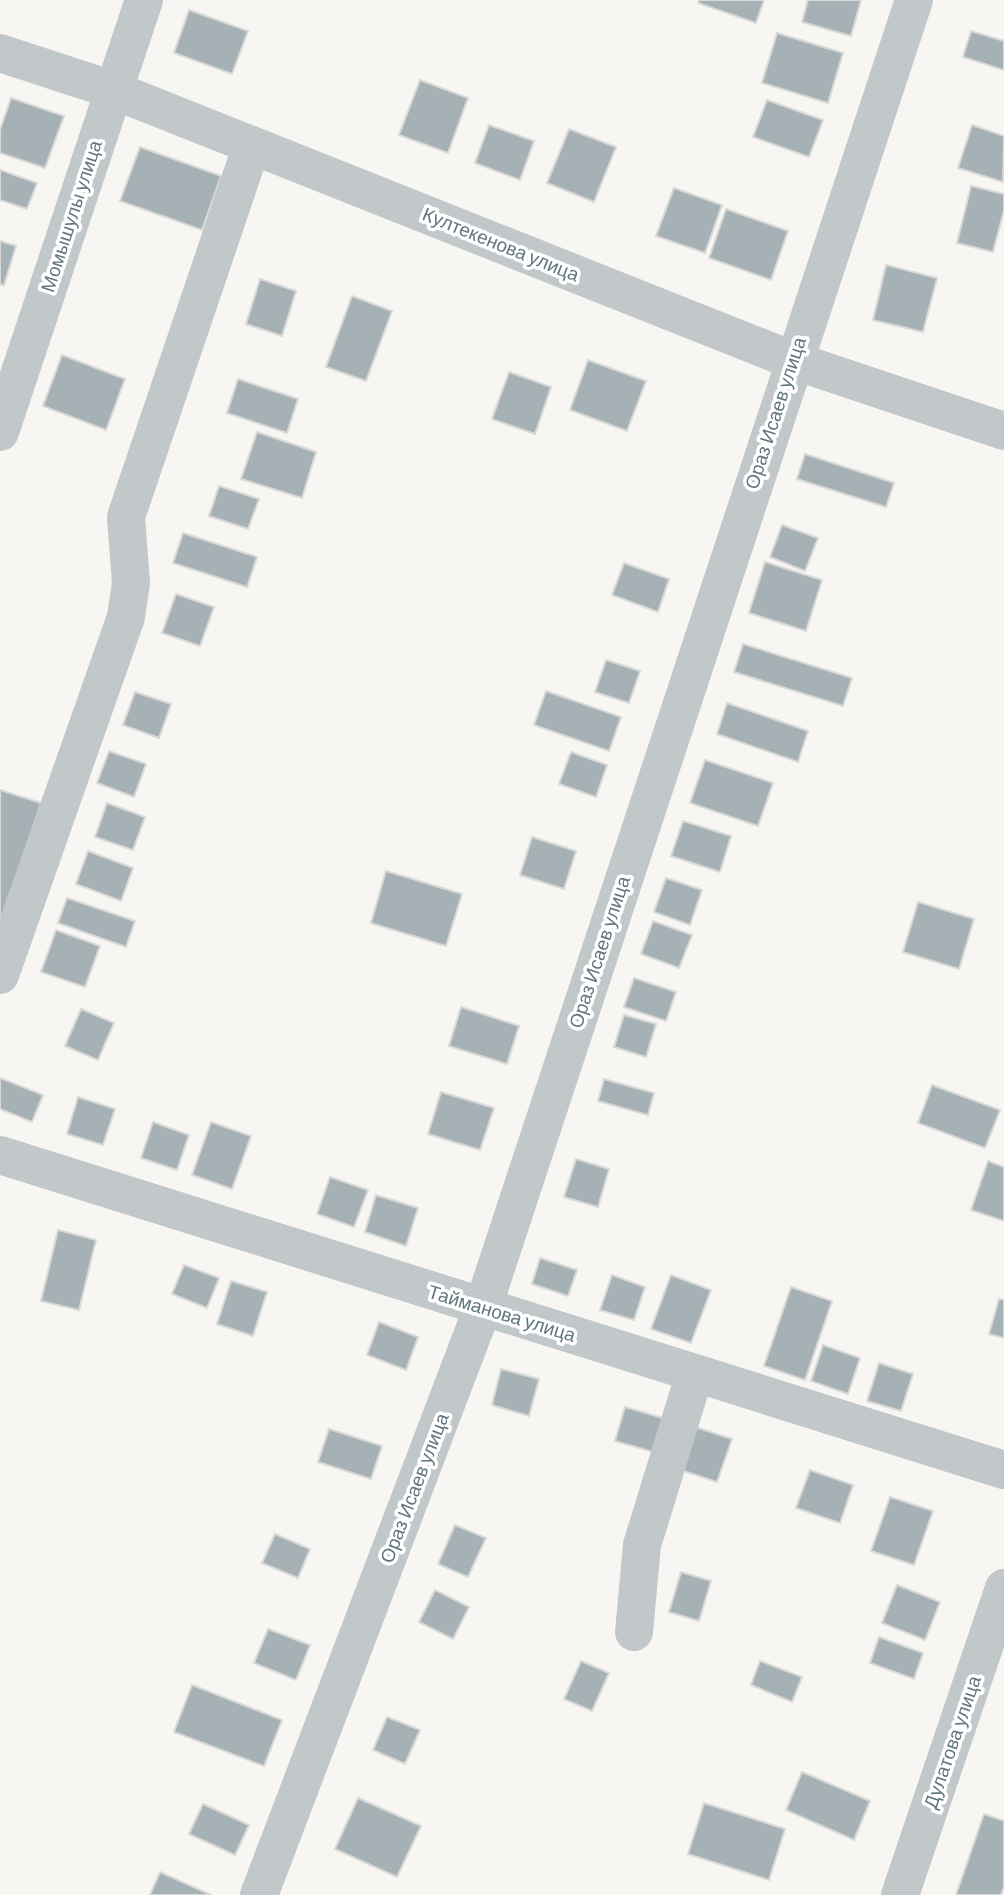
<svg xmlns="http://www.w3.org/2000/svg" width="1004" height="1895" font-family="Barlow,sans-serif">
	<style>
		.building { fill: #a6b1b5; stroke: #d8d8d6; stroke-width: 2 }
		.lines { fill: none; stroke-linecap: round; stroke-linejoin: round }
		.minor { stroke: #c2c7c9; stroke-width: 38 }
		.labels { text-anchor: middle; stroke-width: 7; stroke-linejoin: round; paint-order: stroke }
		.street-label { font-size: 19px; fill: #61767f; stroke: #fff }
	</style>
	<rect width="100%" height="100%" fill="#f7f6f3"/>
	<!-- building -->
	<path class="building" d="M699,0H764L756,23L698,3Z
		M808,0H861L851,36L802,22Z
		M189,10L248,31L232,74L174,53Z
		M971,31L1004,41V70L963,57Z
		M777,33L843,53L828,103L762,83Z
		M420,80L468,98L448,153L399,135Z
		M11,98L64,116L45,168L0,153V130Z
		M767,100L823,120L809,157L753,137Z
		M489,125L534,141L520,180L475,163Z
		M972,125L1004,136L1003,182L958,168Z
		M569,129L616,147L594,202L547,183Z
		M140,147L221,176L202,230L120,201Z
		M0,170L37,183L27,209L0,200Z
		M971,186L1004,194V210L993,252L957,243Z
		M674,188L722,205L705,253L656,236Z
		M726,209L788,231L771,280L709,258Z
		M0,241L16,246L4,285L0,284Z
		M886,265L937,278L923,332L873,320Z
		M260,279L296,291L282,336L246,324Z
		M352,296L392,311L366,381L326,367Z
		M62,355L125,379L106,430L43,406Z
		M588,360L646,381L627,431L570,410Z
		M509,372L551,387L535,434L492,419Z
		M238,379L298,399L287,433L227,413Z
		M257,432L316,452L302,498L241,479Z
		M805,454L894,483L886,507L797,479Z
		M219,486L259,499L248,529L209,516Z
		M782,525L818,538L805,571L770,557Z
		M183,533L257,557L247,587L173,563Z
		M765,562L822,580L806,631L749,613Z
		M624,563L669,579L658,612L612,595Z
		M176,594L214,607L200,646L162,633Z
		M743,644L852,678L843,706L734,672Z
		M606,660L640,671L629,703L595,692Z
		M546,691L621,717L609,751L534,725Z
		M135,692L171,704L159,738L123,725Z
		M727,703L808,731L798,762L717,734Z
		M109,751L146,764L134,797L97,783Z
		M571,752L607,765L596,797L559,784Z
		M705,760L773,783L758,826L690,803Z
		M0,790L41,803L0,929Z
		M107,803L145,817L133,850L95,837Z
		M683,821L731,836L720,872L671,856Z
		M532,837L576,851L564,889L520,875Z
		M88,851L133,868L121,901L76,884Z
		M386,871L462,894L446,946L371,923Z
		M666,878L702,890L690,925L654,912Z
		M67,898L135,921L126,947L58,923Z
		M918,902L974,919L959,969L903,952Z
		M653,921L692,935L679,968L641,954Z
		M56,930L100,946L85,987L41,972Z
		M634,978L676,992L666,1021L624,1007Z
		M461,1007L519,1026L507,1064L449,1046Z
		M81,1009L114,1023L98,1060L65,1046Z
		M624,1015L656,1024L646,1057L614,1047Z
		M0,1078L43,1095L32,1122L0,1109Z
		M604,1079L654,1093L648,1115L598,1101Z
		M932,1085L1000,1110L985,1148L918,1123Z
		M441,1092L494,1108L480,1150L428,1134Z
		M78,1097L115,1109L103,1145L67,1134Z
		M153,1122L189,1135L177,1170L141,1158Z
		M211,1122L251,1136L232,1189L192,1175Z
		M576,1159L609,1169L598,1207L564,1197Z
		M988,1161L1004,1167V1221L971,1210Z
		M330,1177L368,1190L354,1227L317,1214Z
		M376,1195L418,1208L406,1246L365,1232Z
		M58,1230L96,1240L79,1310L41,1301Z
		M540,1258L577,1270L568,1296L532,1284Z
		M184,1265L219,1278L207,1308L172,1294Z
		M612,1275L645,1287L634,1320L600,1310Z
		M671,1275L711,1290L691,1343L651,1329Z
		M231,1281L267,1292L253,1336L217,1324Z
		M791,1287L832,1301L805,1380L764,1366Z
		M999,1299L1004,1300V1338L989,1334Z
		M379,1322L418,1337L406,1370L367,1355Z
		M823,1345L860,1358L848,1394L811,1381Z
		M879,1363L913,1374L901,1411L867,1401Z
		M501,1369L539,1379L529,1416L492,1405Z
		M625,1407L666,1419L657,1453L615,1441Z
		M689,1425L732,1439L717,1482L675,1468Z
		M329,1429L382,1446L371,1479L318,1462Z
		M810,1470L853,1485L840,1523L796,1508Z
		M890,1497L933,1511L914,1565L871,1551Z
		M455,1525L486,1538L468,1577L438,1564Z
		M275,1534L310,1549L298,1578L262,1563Z
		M681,1572L711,1581L699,1621L669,1612Z
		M897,1585L940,1602L925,1640L882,1623Z
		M435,1590L469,1607L453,1639L419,1622Z
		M268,1629L310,1645L296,1680L254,1663Z
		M879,1637L923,1653L914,1679L870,1663Z
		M581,1661L609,1673L592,1711L564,1699Z
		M760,1661L802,1677L792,1702L751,1685Z
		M192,1685L282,1720L264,1766L174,1732Z
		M387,1717L420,1730L405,1764L373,1750Z
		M802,1772L870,1801L854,1840L786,1810Z
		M358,1798L421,1826L397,1877L335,1849Z
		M704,1803L785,1829L769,1880L688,1854Z
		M203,1804L249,1825L235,1855L189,1834Z
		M984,1814L1004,1821V1886L1001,1895H956Z
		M160,1872L211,1895H150Z"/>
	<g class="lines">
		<!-- minor -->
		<path class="minor" d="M0,53L113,90L792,360L1004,431
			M0,432L144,0
			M0,975L126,617L131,583L126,517L252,145
			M0,1155L1004,1470
			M634,1632L642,1545L695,1373
			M259,1895L483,1307L914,0
			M900,1895L1004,1588"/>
	</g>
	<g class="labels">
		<!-- street labels -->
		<g class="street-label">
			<text transform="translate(71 216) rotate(-72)" y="7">Момышулы улица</text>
			<text transform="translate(501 244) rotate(22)" y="7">Култекенова улица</text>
			<text transform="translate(775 413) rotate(-72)" y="7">Ораз Исаев улица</text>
			<text transform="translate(599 952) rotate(-72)" y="7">Ораз Исаев улица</text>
			<text transform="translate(502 1313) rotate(17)" y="7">Тайманова улица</text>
			<text transform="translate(414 1488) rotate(-69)" y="7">Ораз Исаев улица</text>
			<text transform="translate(952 1742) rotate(-71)" y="7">Дулатова улица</text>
		</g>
	</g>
</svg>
